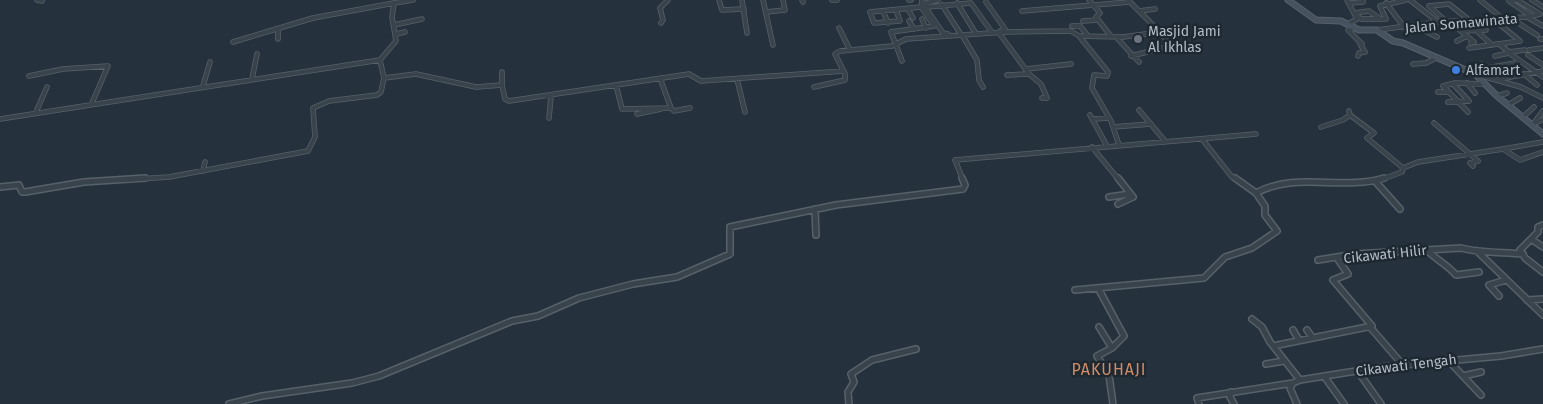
<svg xmlns="http://www.w3.org/2000/svg" width="1543" height="404" font-family="'Fira Sans',sans-serif">
	<style>
		.lines { fill: none; stroke-linecap: round; stroke-linejoin: round }
		.street-far1-casing { stroke: #57616a; stroke-width: 5.5 }
		.street-casing { stroke: #57616a; stroke-width: 8 }
		.secondary-casing { stroke: #57616a; stroke-width: 7 }
		.street-far1 { stroke: #39434c; stroke-width: 4 }
		.street { stroke: #39434c; stroke-width: 5 }
		.secondary { stroke: #47525f; stroke-width: 5 }
		.worship-dot { fill: #6b7280; stroke: #1e2831; stroke-width: 2 }
		.shop-dot { fill: #3f7fe0; stroke: #1e2831; stroke-width: 2 }
		.labels { text-anchor: middle; stroke-width: 5; stroke-linejoin: round; paint-order: stroke }
		.street-label { font-size: 14px; fill: #b5bec8; stroke: #1e2831 }
		.poi-label { font-size: 14px; fill: #b5bec8; stroke: #1e2831; text-anchor: start }
		.quarter-label { font-size: 16px; letter-spacing: 1px; fill: #cf8c68; stroke: #1e2831 }
	</style>
	<rect width="100%" height="100%" fill="#25313c"/>
	<g class="lines">
		<defs>
			<path id="street-far1" d="M37,0L42,1
				M719,0L722,10L744,9
				M742,0L747,33
				M763,0L773,45
				M802,0L803,2
				M832,0H837
				M909,0H911
				M1089,0L1100,13L1096,17L1110,35
				M1347,0L1357,19L1348,24
				M1410,0L1438,22
				M1480,0L1503,19
				M1516,0L1509,1L1531,16
				M1517,0L1540,14L1527,17
				M1532,0L1543,7
				M986,2L1005,29L1000,31
				M957,3L975,32
				M1350,3L1363,2V0
				M1386,3L1404,27
				M923,4L943,33L948,34
				M923,4L938,0
				M942,5L960,33
				M1429,6L1449,4L1469,20
				M1429,6L1447,22
				M927,7L971,3L991,31
				M908,9L913,18
				M896,10L900,21L874,23L870,12L921,7
				M883,11L888,23
				M1022,11L1130,2
				M1139,11L1155,9
				M766,12L785,10L783,0
				M1354,13L1369,11L1379,18
				M1355,14L1361,19H1386L1380,6L1406,0
				M922,19L926,28
				M1512,19L1537,35
				M909,21L914,29
				M1083,21L1098,20
				M1466,21L1492,45
				M1450,22L1474,42L1471,43
				M661,23L663,20L660,8L668,0
				M394,25L422,19
				M1072,26H1080L1088,36
				M1416,26L1437,37
				M839,28L850,50
				M1354,28L1348,30L1362,44H1360L1365,52L1359,53L1358,56
				M278,29V39
				M1377,30L1438,22L1527,17L1543,26
				M1461,31L1486,30
				M999,33L1029,74L1041,84L1047,98H1042
				M396,34L405,32
				M962,35L977,60L979,80L983,87
				M1079,36L1123,37L1160,32L1128,0
				M1116,37L1139,62
				M1540,39H1543
				M1457,41L1467,36
				M233,42L313,18L394,3
				M1499,44L1509,52L1525,50
				M1469,48L1520,41L1493,19
				M1529,50L1543,48
				M1528,55L1543,65
				M1131,56L1171,46L1160,32
				M1495,56L1509,53L1543,77
				M380,60L384,78L416,74L476,87L502,85L505,99L509,101L689,74L701,81L844,71
				M902,61L891,32L934,26L921,7L922,0
				M1413,64L1426,63L1436,58
				M1482,64L1494,78
				M1487,68L1521,62
				M1026,69L1071,64
				M502,72V85
				M1475,74L1521,87L1543,98
				M1524,74L1537,85
				M1007,75L1029,74
				M29,76L63,69L108,66L92,103
				M252,79L257,54
				M737,79L745,112
				M1500,79L1543,71
				M1467,83L1475,93
				M1453,84L1469,101
				M616,85L622,109L671,108L660,78
				M203,86L210,62
				M814,87L845,80V74L835,54L840,51L892,46L906,39L1005,32L1071,31L1079,36L1108,72L1107,76L1094,75L1092,88L1111,121L1119,145
				M1438,92H1448
				M1497,96L1507,93
				M1448,102L1469,101
				M1508,105L1520,98
				M671,108L674,111L690,108
				M1139,110L1165,141
				M36,112L47,87
				M1468,112L1443,86L1455,83L1484,84
				M637,114L661,109
				M1090,115L1107,146
				M1350,115L1374,133L1367,138L1403,168
				M1523,117L1534,107
				M549,118L551,96
				M0,119L380,60L396,41L392,17L394,3L413,0
				M1093,119L1109,118
				M1434,123L1478,161L1470,163L1473,166
				M1534,123L1543,111
				M1533,124L1542,120
				M1113,127L1150,124
				M1321,127L1343,120L1350,115L1349,111
				M1202,139L1232,177L1238,180
				M1092,147L1119,180
				M1503,149L1543,142
				M203,171L205,162
				M123,180L169,177L308,151L315,137L313,108L329,101L377,95L381,92L384,78
				M963,180L955,160L1256,134
				M1380,180L1402,172L1403,168L1418,162L1503,149L1520,160L1543,152"/>
			<path id="street" d="M1118,178L1133,197L1118,204
				M1375,181L1400,209
				M0,187L19,185L22,192H25L84,182L145,178
				M1256,193C1297,171 1341,191 1384,178
				M1109,197L1130,194
				M815,209L816,235
				M1543,225L1538,227V232L1520,250L1525,258L1543,272
				M1531,239L1543,247
				M1427,250C1436,260 1447,264 1456,275L1479,272
				M1477,251L1543,315
				M1318,260L1355,254L1461,248C1480,253 1503,252 1523,254
				M1098,288L1124,336L1112,348L1097,356L1109,375L1113,404
				M1075,290L1204,278L1225,257L1252,248L1277,231L1265,215V206L1256,193L1235,178
				M1499,296L1489,285L1506,280
				M1527,300L1543,299
				M1252,319L1262,327L1270,342L1300,380
				M1099,327L1112,348
				M1370,327L1402,364
				M1293,330L1299,340
				M1307,330L1312,337
				M1273,346L1372,326L1333,280L1348,274L1337,258
				M1447,359L1481,395
				M1266,364L1284,361
				M1357,370L1381,404
				M1324,376L1344,404
				M1463,376L1481,372
				M1231,392L1230,397L1234,404
				M229,404L262,396L352,383L379,376L512,321L538,316L579,298L633,284L677,277L730,254V227L836,205L963,189L965,185L962,178
				M849,404L848,392L854,382L851,374L872,360L916,349
				M1199,404L1197,398L1293,383
				M1297,404L1290,388L1293,383L1300,380L1381,367L1501,356L1543,349"/>
			<path id="secondary" d="M1288,0L1316,20L1341,21L1359,30H1377L1393,41L1403,43L1475,74L1497,96L1543,134"/>
		</defs>
		<!-- street-far1 casing -->
		<use href="#street-far1" class="street-far1-casing"/>
		<!-- street casing -->
		<use href="#street" class="street-casing"/>
		<!-- secondary casing -->
		<use href="#secondary" class="secondary-casing"/>
		<!-- street-far1 -->
		<use href="#street-far1" class="street-far1"/>
		<!-- street -->
		<use href="#street" class="street"/>
		<!-- secondary -->
		<use href="#secondary" class="secondary"/>
	</g>
	<!-- markers -->
	<circle class="worship-dot" cx="1138" cy="39" r="5"/>
	<circle class="shop-dot" cx="1456" cy="70" r="5"/>
	<g class="labels">
		<!-- street labels -->
		<g class="street-label">
			<text transform="translate(1461 23) rotate(-5)" y="5">Jalan Somawinata</text>
			<text transform="translate(1385 254) rotate(-6)" y="5">Cikawati Hilir</text>
			<text transform="translate(1406 365) rotate(-7)" y="5">Cikawati Tengah</text>
		</g>
		<!-- poi labels -->
		<g class="poi-label">
			<text x="1148" y="36">Masjid Jami<tspan x="1148" dy="16">Al Ikhlas</tspan></text>
			<text x="1466" y="75">Alfamart</text>
		</g>
		<!-- quarter labels -->
		<g class="quarter-label">
			<text x="1109" y="375">PAKUHAJI</text>
		</g>
	</g>
</svg>
